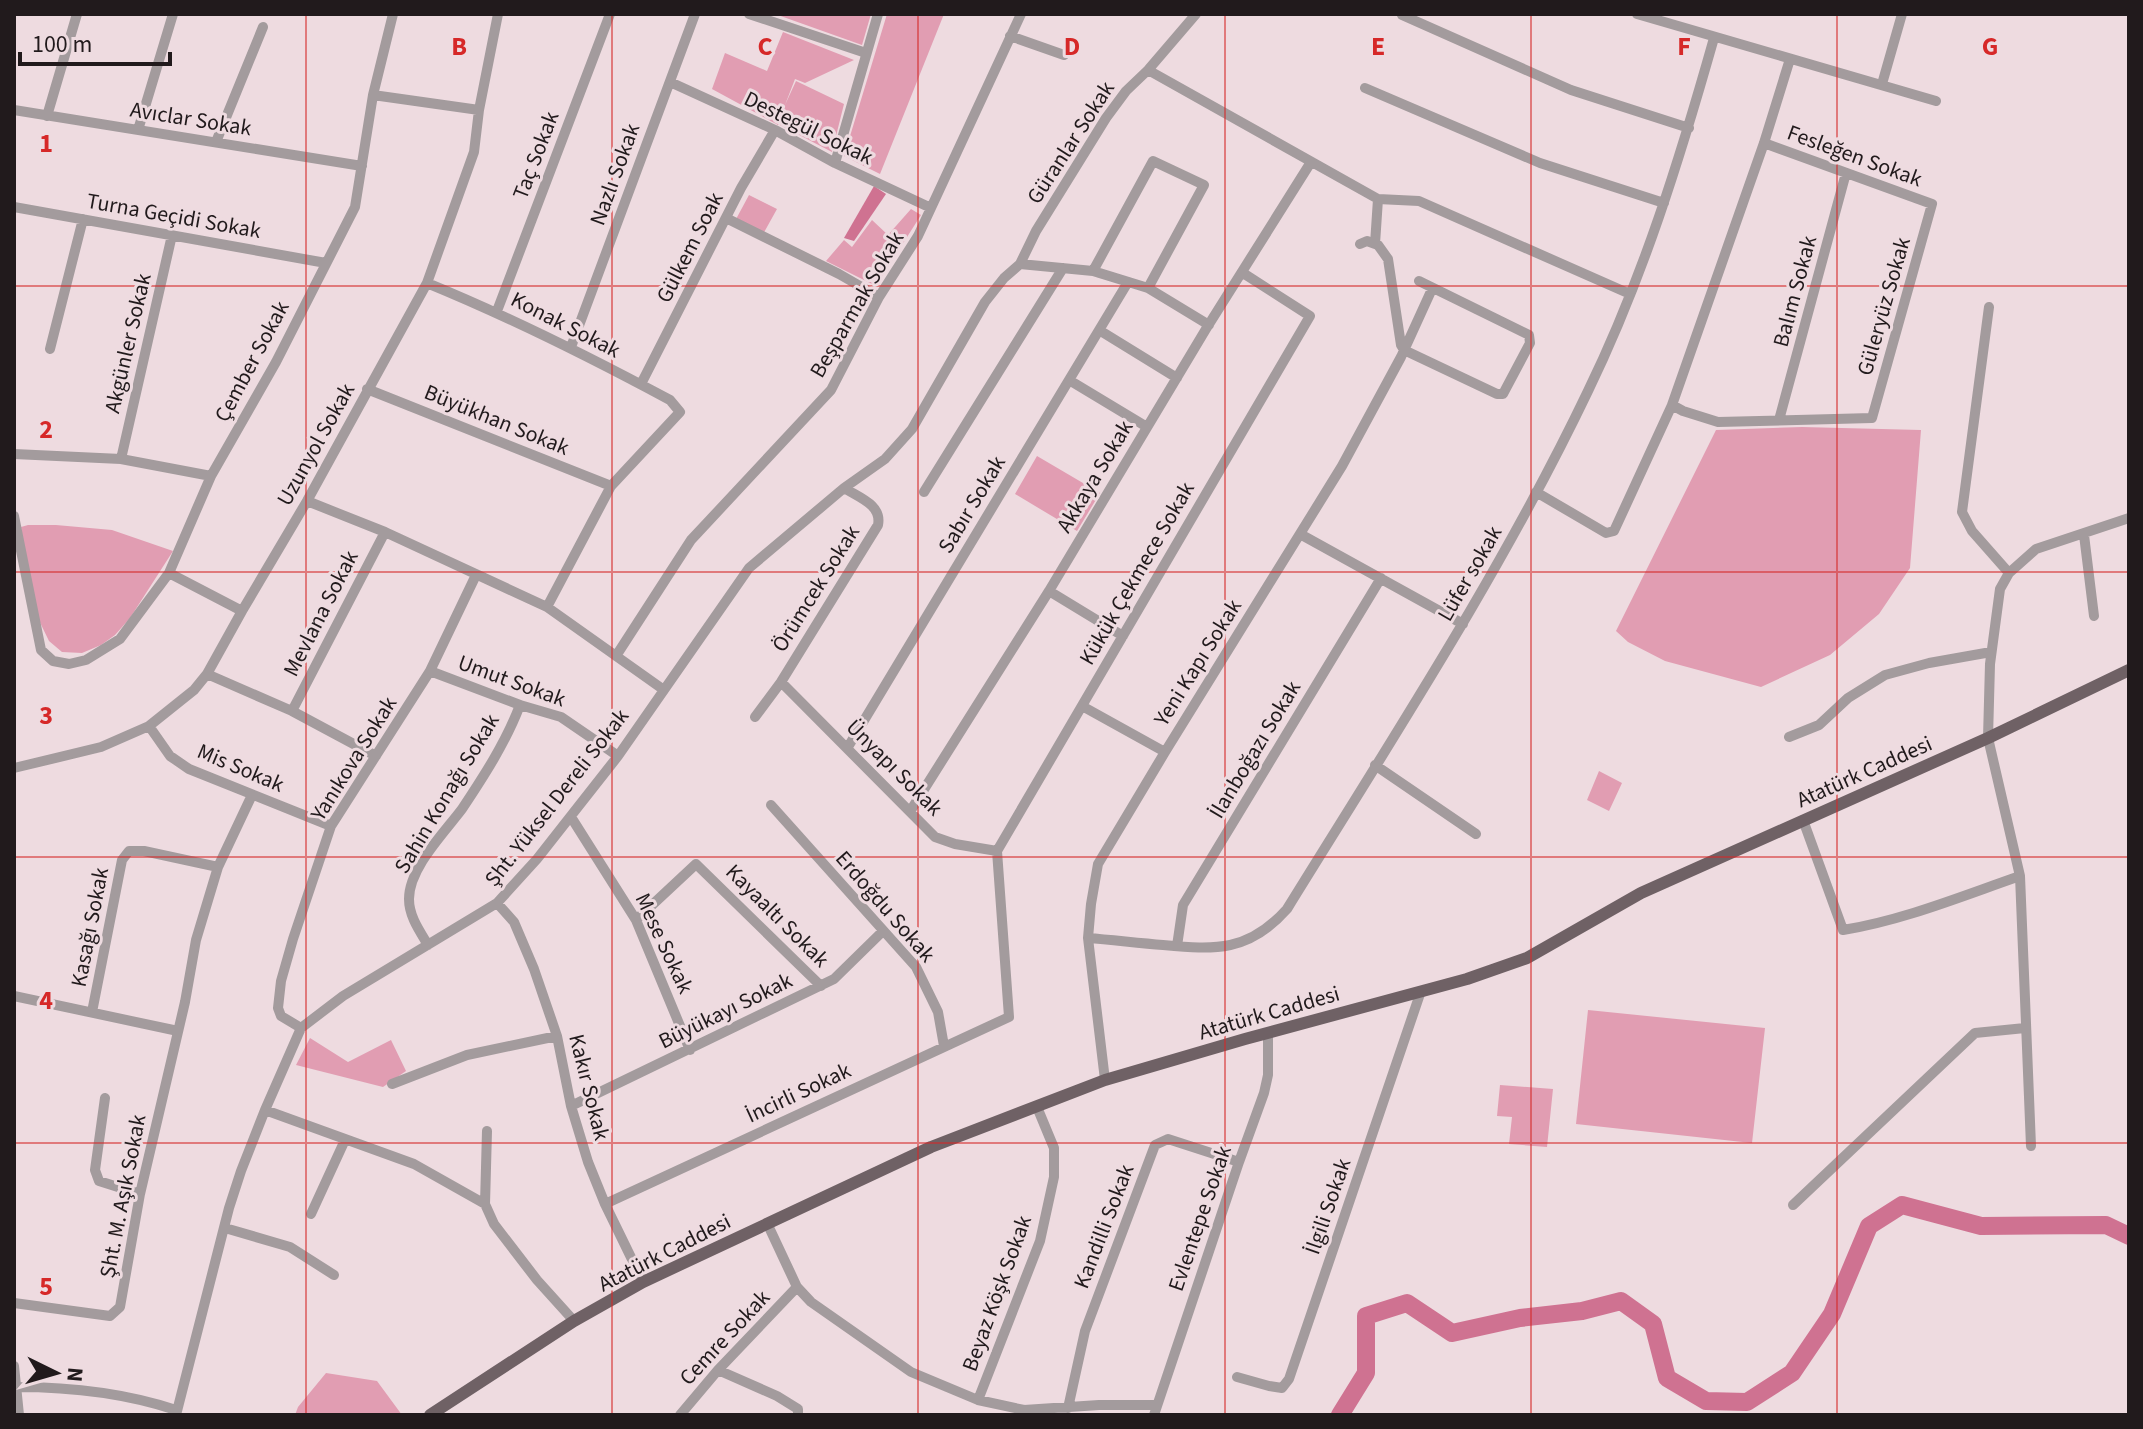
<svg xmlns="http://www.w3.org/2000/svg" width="2143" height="1429" font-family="'Source Sans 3',sans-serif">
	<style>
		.green { fill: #e19db2 }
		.water { fill: #cf7291 }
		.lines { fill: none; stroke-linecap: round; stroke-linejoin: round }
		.river { stroke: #cf7291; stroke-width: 18 }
		.minor { stroke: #a39b9d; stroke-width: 10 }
		.major { stroke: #6f6165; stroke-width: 12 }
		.grid { fill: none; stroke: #d62828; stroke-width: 2; stroke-opacity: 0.55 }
		.labels { text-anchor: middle; stroke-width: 6; stroke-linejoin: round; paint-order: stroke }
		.street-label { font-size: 22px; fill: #211a1c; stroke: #eedbe0 }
		.grid-label { font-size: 26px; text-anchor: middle; font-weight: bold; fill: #d62828; stroke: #eedbe0; stroke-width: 6; stroke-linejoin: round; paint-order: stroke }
	</style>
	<rect width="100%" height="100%" fill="#eedbe0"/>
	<!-- green -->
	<path class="green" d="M775,14H871L862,45Z
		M887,14H944L880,174L844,156Z
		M783,32L854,60L805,83L795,79L785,105L796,81L844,104L832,152L780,125L784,111L778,125L712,89L725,53L767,71Z
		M749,195L777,209L762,236L735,221Z
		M911,209L921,215L876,286L826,261L844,240L852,247L872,220L888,235Z
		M1802,427L1921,430L1910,568L1879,614L1830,655L1761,687L1665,661L1628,642L1616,631L1716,430Z
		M1037,456L1100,493L1077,531L1015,494Z
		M28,525H56L112,530L173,551L130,618L115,635L101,645L82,653L62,652L49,641L32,606L21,527Z
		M1599,771L1622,783L1609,811L1587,800Z
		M1588,1010L1765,1028L1752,1143L1576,1124Z
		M310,1038L348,1062L391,1040L406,1071L383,1087L296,1065Z
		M1500,1085L1553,1089L1547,1147L1509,1144L1512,1117L1497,1116Z
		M326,1373L377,1381L402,1415H295L298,1407Z"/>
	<!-- water -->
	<path class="water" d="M874,186L886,194L854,241L844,238Z"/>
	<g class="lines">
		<!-- river -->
		<path class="river" d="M1340,1415L1366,1373V1316L1407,1303L1452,1333L1520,1318L1582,1311L1621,1301L1653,1324L1667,1378L1706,1401L1747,1402L1792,1373L1832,1314L1869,1226L1902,1205L1981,1226L2106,1225L2129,1236"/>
		<!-- minor -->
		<path class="minor" d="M749,14L866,53
			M1637,14L1936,101
			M1402,15L1571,90L1689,128
			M1010,36L1064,55
			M1148,70L1378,199L1419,201L1630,294
			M670,82L775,130L835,163L931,208
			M1882,84L1902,14
			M1365,88L1540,163L1664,203
			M373,95L479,110
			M14,110L362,166
			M47,116L77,14
			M138,130L173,14
			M216,142L263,27
			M835,163L878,14
			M14,207L326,263
			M726,218L839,274L879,297
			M1360,244L1367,241L1378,245L1388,259L1401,345L1404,350L1497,394H1503L1530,343L1529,335L1419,281
			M1375,244L1378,199
			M1020,264L1093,271L1148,288L1209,325
			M1093,271L1153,161L1204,185L1148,288
			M427,283C510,317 590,357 670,400L680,412L611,486L547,607
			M1989,307L1962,512L1972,531L2009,573
			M497,311L610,14
			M1099,330L1177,378
			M571,347L695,14
			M50,349L83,219
			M1069,380L1147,427
			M641,384L741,188L775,130
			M367,389L611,486
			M1672,405L1764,143L1790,59
			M1779,420L1846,173
			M14,454L121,459L211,476
			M121,459L172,235
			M924,492L1063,268
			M1536,492L1606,533L1614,531L1672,405L1683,411L1718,422L1872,418L1932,204L1764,143
			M307,501L385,532L547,607L664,690
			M14,516L41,650L53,661L69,664L86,660L120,639L169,573L211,476L276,362L355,207L373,95L393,14
			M1300,534L1463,624
			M2084,535L2094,616
			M169,573L242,611
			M1049,591L1123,636
			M616,656L691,540L831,390L879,297L918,236L1021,14
			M430,671L520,705L561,717L618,756
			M207,674L292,711L376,756
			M781,682L935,837L955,844L997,851
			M1082,706L1165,752
			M292,711L385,532
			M755,717L781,682L878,525C882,505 860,498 844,488
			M149,726L170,756L189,769L331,826
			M1789,737L1819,725L1848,698L1885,675L1929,663L1991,652
			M848,747L1128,282
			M1375,765L1476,834
			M14,768L101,747L149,726L194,690L207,674L242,611L307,501L427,283L474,152L479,110L498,14
			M771,805L916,967L938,1012L944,1046
			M911,810L1049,591L1206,329L1311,162
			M571,817L636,920L690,1050
			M1803,820L1843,930C1904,920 1962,896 2020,876
			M997,851L1310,316L1243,273
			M497,903L514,922L534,969L557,1036L571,1106L588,1162L605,1204L643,1282
			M636,920L696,864L821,986
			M1088,938C1113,940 1138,943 1163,945C1215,950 1249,952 1287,909C1392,739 1502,571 1588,391C1643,278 1680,158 1714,38
			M428,945C419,930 409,916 409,899C409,868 444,833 462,809C484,776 506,742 520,705
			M1177,946L1183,905L1381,578
			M14,996L178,1031
			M92,1012L122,860L129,851H144L218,867
			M301,1028L281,1016L278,1008L281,981L293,939L331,826L430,671L476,575
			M1105,1080L1088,938L1091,904L1098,864L1165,752L1342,466L1401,357L1432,289
			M392,1084L467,1055L557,1036
			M105,1098L95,1170L99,1181L140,1194
			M571,1106L834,979L883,931
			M265,1110L414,1164L485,1204
			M487,1131L485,1204L494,1224L537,1280L574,1321
			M2031,1146L2020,876L1988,738L1990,664L2000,589L2009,573L2036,549L2129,518
			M605,1204L1009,1017L997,851
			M1793,1205L1975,1033L2025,1028
			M311,1214L345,1140
			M767,1223L797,1287L811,1302L911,1372L978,1400L1024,1410L1099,1405H1157
			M225,1228L290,1247L334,1275
			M14,1303L110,1316L120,1307L140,1194L185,1002L196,940L218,867L252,795
			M14,1366L19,1415
			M718,1370L777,1396L798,1409V1415
			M1237,1377L1269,1386L1282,1388L1289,1379L1421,991
			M16,1387C70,1387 125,1393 176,1410
			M978,1400L1040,1241L1054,1177V1148L1037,1107
			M1068,1408L1085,1331L1155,1145L1168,1139L1239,1162
			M176,1415L229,1208L241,1171L265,1110L301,1028L343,996L497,903L537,859L618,756L749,568L844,488L885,459L912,429L985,302L1004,278L1020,264L1036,231L1106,118L1126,91L1148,70L1196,14
			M680,1415L718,1370L797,1287
			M1154,1415L1239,1162L1264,1093L1268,1075V1033"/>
		<!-- major -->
		<path class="major" d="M430,1415L574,1321L643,1282L931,1147L1105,1080L1245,1039L1467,979L1527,958L1641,893L1988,738L2129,670"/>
	</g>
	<!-- grid -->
	<path class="grid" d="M306,14V1415M612,14V1415M918,14V1415M1225,14V1415M1531,14V1415M1837,14V1415M14,286H2129M14,572H2129M14,857H2129M14,1143H2129"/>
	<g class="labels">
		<!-- street labels -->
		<g class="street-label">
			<text transform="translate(191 118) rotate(9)" y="8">Avıclar Sokak</text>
			<text transform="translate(809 127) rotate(26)" y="8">Destegül Sokak</text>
			<text transform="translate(1070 142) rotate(-57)" y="8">Güranlar Sokak</text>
			<text transform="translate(535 155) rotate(-69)" y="8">Taç Sokak</text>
			<text transform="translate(1855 155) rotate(20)" y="8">Fesleğen Sokak</text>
			<text transform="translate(614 174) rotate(-70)" y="8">Nazlı Sokak</text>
			<text transform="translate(174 215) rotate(10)" y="8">Turna Geçidi Sokak</text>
			<text transform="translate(689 247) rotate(-63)" y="8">Gülkem Soak</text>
			<text transform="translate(1794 291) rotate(-75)" y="8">Balım Sokak</text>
			<text transform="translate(856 304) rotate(-60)" y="8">Beşparmak Sokak</text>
			<text transform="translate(1883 306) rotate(-74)" y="8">Güleryüz Sokak</text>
			<text transform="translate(566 324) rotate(27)" y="8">Konak Sokak</text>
			<text transform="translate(127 343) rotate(-77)" y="8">Akgünler Sokak</text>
			<text transform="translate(251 361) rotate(-62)" y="8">Çember Sokak</text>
			<text transform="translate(497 419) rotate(22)" y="8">Büyükhan Sokak</text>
			<text transform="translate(315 444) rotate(-61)" y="8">Uzunyol Sokak</text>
			<text transform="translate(1094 476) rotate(-59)" y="8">Akkaya Sokak</text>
			<text transform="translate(971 504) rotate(-59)" y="8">Sabır Sokak</text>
			<text transform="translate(1136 573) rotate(-60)" y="8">Kükük Çekmece Sokak</text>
			<text transform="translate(1469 573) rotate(-60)" y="8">Lüfer sokak</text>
			<text transform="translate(815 588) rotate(-58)" y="8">Örümcek Sokak</text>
			<text transform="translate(320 613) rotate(-63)" y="8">Mevlana Sokak</text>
			<text transform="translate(1197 662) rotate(-58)" y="8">Yeni Kapı Sokak</text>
			<text transform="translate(512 680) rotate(20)" y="8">Umut Sokak</text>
			<text transform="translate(1254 749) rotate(-59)" y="8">İlanboğazı Sokak</text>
			<text transform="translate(353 758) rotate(-58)" y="8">Yanıkova Sokak</text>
			<text transform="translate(241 767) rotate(23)" y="8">Mis Sokak</text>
			<text transform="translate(895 767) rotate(45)" y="8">Ünyapı Sokak</text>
			<text transform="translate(1864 771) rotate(-24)" y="8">Atatürk Caddesi</text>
			<text transform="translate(446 793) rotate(-59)" y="8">Sahin Konağı Sokak</text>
			<text transform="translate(556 797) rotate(-52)" y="8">Şht. Yüksel Dereli Sokak</text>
			<text transform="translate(886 906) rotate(49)" y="8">Erdoğdu Sokak</text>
			<text transform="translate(778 915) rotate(45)" y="8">Kayaaltı Sokak</text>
			<text transform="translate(89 927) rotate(-79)" y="8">Kasağı Sokak</text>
			<text transform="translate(665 943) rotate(65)" y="8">Mese Sokak</text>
			<text transform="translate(725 1010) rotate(-26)" y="8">Büyükayı Sokak</text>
			<text transform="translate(1269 1012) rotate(-16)" y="8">Atatürk Caddesi</text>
			<text transform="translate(590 1087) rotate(76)" y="8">Kakır Sokak</text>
			<text transform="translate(798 1092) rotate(-25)" y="8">İncirli Sokak</text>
			<text transform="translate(122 1196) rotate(-79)" y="8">Şht. M. Aşık Sokak</text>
			<text transform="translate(1327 1206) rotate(-71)" y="8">İlgili Sokak</text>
			<text transform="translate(1199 1218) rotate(-71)" y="8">Evlentepe Sokak</text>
			<text transform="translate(1103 1226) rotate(-69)" y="8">Kandilli Sokak</text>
			<text transform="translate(664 1252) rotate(-27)" y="8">Atatürk Caddesi</text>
			<text transform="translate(996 1293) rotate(-70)" y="8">Beyaz Köşk Sokak</text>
			<text transform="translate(724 1337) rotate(-47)" y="8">Cemre Sokak</text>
		</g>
	</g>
	<g class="grid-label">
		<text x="459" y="55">B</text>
		<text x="765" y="55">C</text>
		<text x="1072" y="55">D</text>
		<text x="1378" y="55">E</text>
		<text x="1684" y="55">F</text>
		<text x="1990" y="55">G</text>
		<text x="46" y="152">1</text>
		<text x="46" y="438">2</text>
		<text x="46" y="724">3</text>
		<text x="46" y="1009">4</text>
		<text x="46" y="1295">5</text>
	</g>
	<!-- border -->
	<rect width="2143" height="1429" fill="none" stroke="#211a1c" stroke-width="32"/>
	<!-- north arrow -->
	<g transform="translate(56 1373) rotate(95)" stroke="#eedbe0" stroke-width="6" paint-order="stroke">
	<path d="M0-6L14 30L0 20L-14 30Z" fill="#211a1c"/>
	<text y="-12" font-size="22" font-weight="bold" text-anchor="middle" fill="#211a1c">N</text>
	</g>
	<!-- scale -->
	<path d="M20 52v12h150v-12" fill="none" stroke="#211a1c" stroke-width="4"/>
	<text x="32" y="52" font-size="24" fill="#211a1c" stroke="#eedbe0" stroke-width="6" paint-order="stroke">100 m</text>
</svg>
